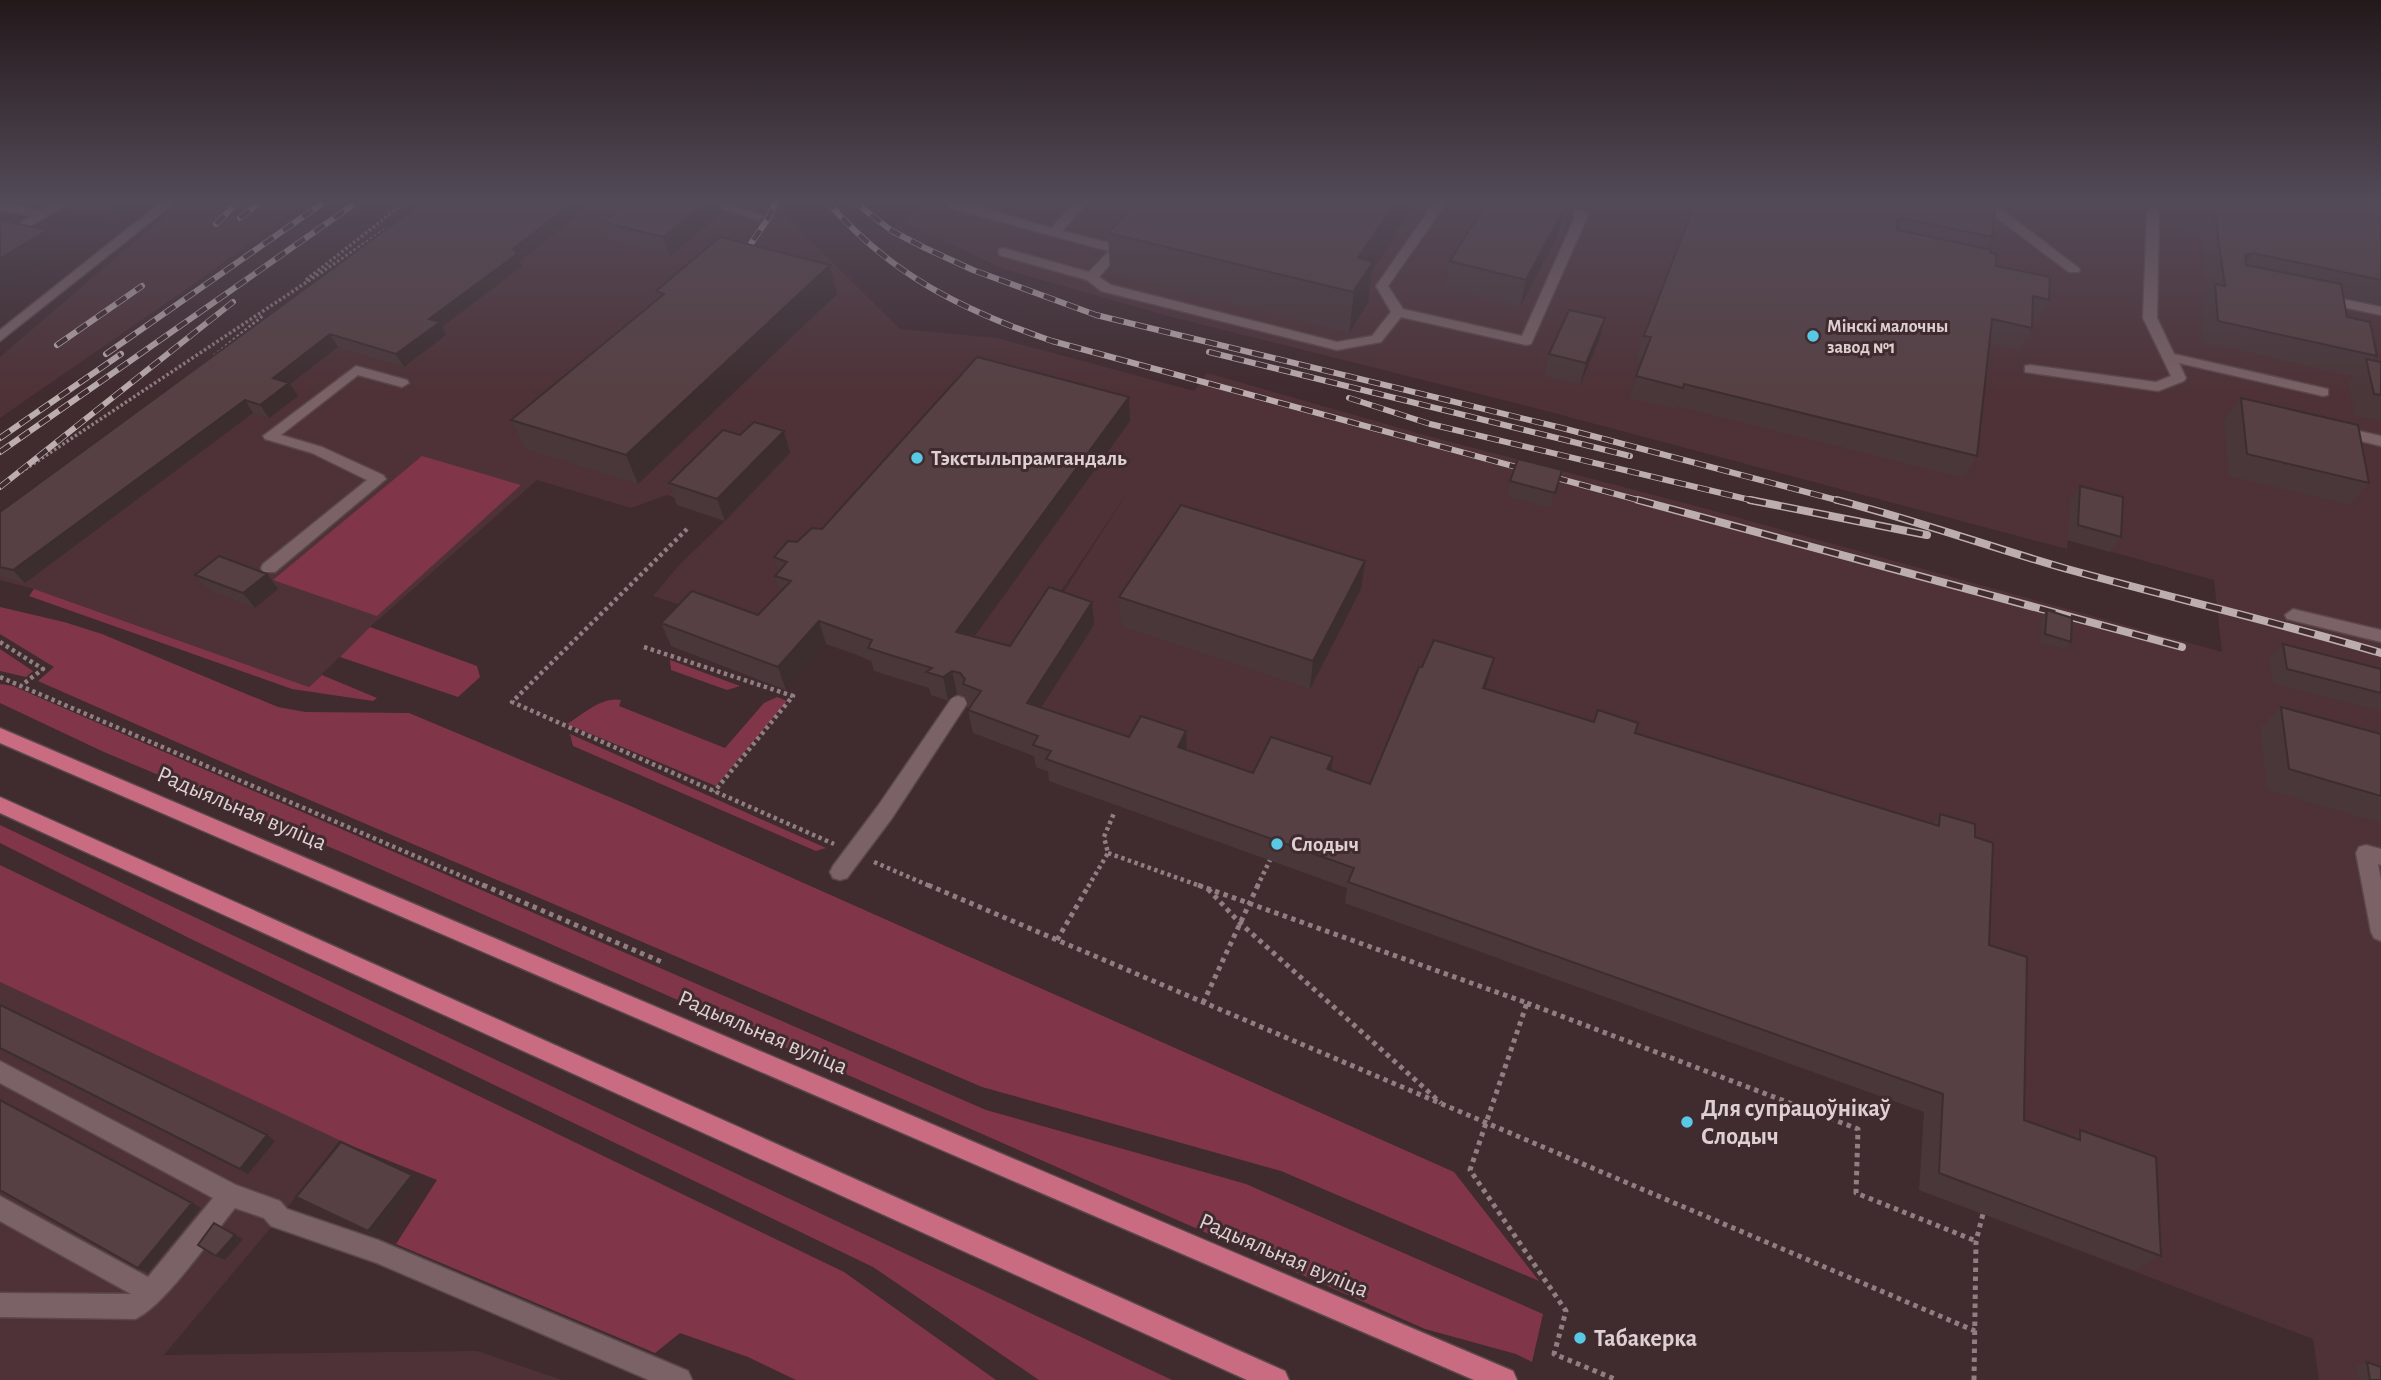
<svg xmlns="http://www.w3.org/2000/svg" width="2381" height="1380" font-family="'Alegreya Sans',sans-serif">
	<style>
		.built { fill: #4e3237 }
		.green { fill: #803648 }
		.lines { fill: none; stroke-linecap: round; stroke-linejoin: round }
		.minor-casing { stroke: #5a484b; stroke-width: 3 }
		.major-casing { stroke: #5a484b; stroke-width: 3 }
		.path-far2 { stroke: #907f82; stroke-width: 3.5; stroke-dasharray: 2.5 2.5; stroke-linecap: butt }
		.path-far1 { stroke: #907f82; stroke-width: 4.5; stroke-dasharray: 3.5 3.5; stroke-linecap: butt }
		.path { stroke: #907f82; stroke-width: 5; stroke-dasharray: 4.5 4.5; stroke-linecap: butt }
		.minor { fill: #7a6266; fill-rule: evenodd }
		.major { fill: #c96c82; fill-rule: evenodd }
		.rail-far1-casing { stroke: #bcadaf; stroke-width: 6 }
		.rail-casing { stroke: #bcadaf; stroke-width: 8 }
		.rail-far1 { stroke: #402b2f; stroke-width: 4.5; stroke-dasharray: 12; stroke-linecap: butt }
		.rail { stroke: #402b2f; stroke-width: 5; stroke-dasharray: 16; stroke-linecap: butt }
		.wall { fill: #4a373a }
		.shaded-wall { fill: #3c2d2f }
		.building { fill: #564043; stroke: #3c2d2f; stroke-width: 2 }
		.poi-dot { fill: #59c8e5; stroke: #402b2f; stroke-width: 2.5 }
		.labels { text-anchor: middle; stroke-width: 6; stroke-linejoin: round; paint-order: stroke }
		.far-poi-label { font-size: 18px; font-weight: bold; fill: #ded0d2; stroke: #402b2f; text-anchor: start }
		.poi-label { font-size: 21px; font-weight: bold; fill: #ded0d2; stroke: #402b2f; text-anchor: start }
		.near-street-label { font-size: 24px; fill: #ded0d2; stroke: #402b2f }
		.near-poi-label { font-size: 24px; font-weight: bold; fill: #ded0d2; stroke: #402b2f; text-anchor: start }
	</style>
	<rect width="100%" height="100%" fill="#402b2f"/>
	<!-- built -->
	<path class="built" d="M183,200H309L198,281L0,418V357Z
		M446,200H786L783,213L900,329L997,338L1194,391L1207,373L1428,436L1696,506L2222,652L2214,580L2068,540L2067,549L1531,407L1168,316L1004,269L902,221L929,200H2300L2381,233V1380H2319L2313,1339L1919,1190L1938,1117L1345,903L1350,889L1049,781L1054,773L1036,767L1041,758L1016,749L1052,610L1131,487L980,712L931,695L937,691L857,655L847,619L786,690L671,646L684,606L653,596L680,564L725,521L678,505L682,500L667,495L631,508L537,480L370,627L309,687L34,589L0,580V528Z
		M0,982L340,1140L279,1218L164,1355L477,1351L562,1380H0Z"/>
	<!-- green -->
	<path class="green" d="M422,456L521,485L377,616L273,580Z
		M34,589L309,687L322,675L377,698L373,701L292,689L29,596Z
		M0,607L64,622L102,634L278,707L305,712L409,713L626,804L1454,1172L1539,1281L1281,1171L982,1087L256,777L38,681L54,667L0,634Z
		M370,627L477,666L480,677L458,697L340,657Z
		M0,649L33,671L26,677L0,671Z
		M670,660L740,686L727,690L671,670Z
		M0,684L13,686L986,1110L1246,1184L1543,1314L1532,1362L1516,1354L1425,1329L346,854L104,752L0,703Z
		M777,697L787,701L716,786L567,724C582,715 602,696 621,700L619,706L725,748L764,703Z
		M570,734L826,848L816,851L573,746Z
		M0,825L1172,1380H1039L873,1267L191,939L0,843Z
		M0,865L844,1272L996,1380H796L748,1357L680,1333L655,1353L396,1244L437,1180L352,1146L0,982Z"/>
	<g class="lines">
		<defs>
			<path id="minor" d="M59,200H74L0,244V235L32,216L0,210V202L41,211Z
				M164,200H178L0,341V330Z
				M694,200H714L764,216L758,220Z
				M944,200H956L1051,228L1077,200H1090L1062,231L1121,246V252L1099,277L1111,285L1337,342L1372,336L1391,312L1376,286L1436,200H1448L1388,286L1403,309L1522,336L1576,215L1519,200H1542L1589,213L1531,344L1526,345L1401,317L1381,342L1337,350L1101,291L1087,280L999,255V249L1003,248L1089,272L1109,251L949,208Z
				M1966,200H1989L2080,269L2079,272H2069L1981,206Z
				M2153,208L2159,212L2157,318L2174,354L2328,389V395L2323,396L2179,363L2186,378L2184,381L2158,391L2025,372V366L2030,365L2156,382L2171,376L2143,318L2147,212Z
				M2323,295L2381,307V315L2318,302V296Z
				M356,366L407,380L409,383L402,387L358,375L281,435L322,447L383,475L386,479L275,572H263L261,568L263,564L367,480L312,453L265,439L263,436Z
				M2337,426L2381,436V446L2332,434L2330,431Z
				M2293,609L2381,630V642L2287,619L2285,615Z
				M958,696L964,698L967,703L964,708L892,818L847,878L840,880L833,878L830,872L833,866L878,806L952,698Z
				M2366,845L2381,849V865L2378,864L2381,880V941L2374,938L2371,932L2356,853L2359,847Z
				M0,1061L236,1185L280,1201L287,1209L378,1240L688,1371L692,1380H649L377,1263L271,1226L264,1218L235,1208C213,1235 164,1307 135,1319L0,1317V1293L131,1294L0,1221V1196L148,1277L213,1198L0,1083Z"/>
			<path id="major" d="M0,728L1513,1371L1517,1380H1474L0,743Z
				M0,797L1285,1371L1289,1380H1247L0,813Z"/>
		</defs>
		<!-- minor casing -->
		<use href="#minor" class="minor-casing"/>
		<!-- major casing -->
		<use href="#major" class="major-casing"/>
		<!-- path-far2 -->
		<path class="path-far2" d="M306,280L408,200
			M214,356L264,315
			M0,486L391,226"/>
		<!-- path-far1 -->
		<path class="path-far1" d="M687,529L512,702L834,844
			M0,642L43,669L22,685
			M644,647L793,696L714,792
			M0,677L487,887
			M1108,853L1203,887
			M874,862L932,887
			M1088,887L1108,853L1104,837L1114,813
			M1257,887L1270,860"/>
		<!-- path -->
		<path class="path" d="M483,885L664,963
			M928,885L1975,1331
			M1198,885L1527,1003L1470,1170L1566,1311L1554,1354L1617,1380
			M1208,889L1240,923L1441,1103
			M1057,940L1089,885
			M1203,1003L1258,885
			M1527,1003L1858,1129L1856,1193L1976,1241
			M1974,1380L1976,1241L1983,1214"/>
		<!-- minor -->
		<use href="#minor" class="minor"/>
		<!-- major -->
		<use href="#major" class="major"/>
		<defs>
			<path id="rail-far1" d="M826,200C889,274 962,310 1052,341L1645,502
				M852,200L892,231L925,248L973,270L1096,315L1562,428L1844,502
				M240,218L263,200
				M216,224L240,200
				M740,260L769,217L776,200
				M57,345L142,286
				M1209,352L1630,456
				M106,354L327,200
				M1349,398L1430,424L1759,502
				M0,438L121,354
				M0,452L360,200
				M0,487L233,302"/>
			<path id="rail" d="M1638,500L2182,647
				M1750,500L1927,535
				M1837,500C1915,520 1990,547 2067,569C2172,598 2277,622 2381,653"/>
		</defs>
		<!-- rail-far1 casing -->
		<use href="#rail-far1" class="rail-far1-casing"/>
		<!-- rail casing -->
		<use href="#rail" class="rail-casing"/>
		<!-- rail-far1 -->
		<use href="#rail-far1" class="rail-far1"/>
		<!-- rail -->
		<use href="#rail" class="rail"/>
	</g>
	<!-- wall -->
	<path class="wall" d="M31,200H54L48,204Z
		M61,200H148L118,219L66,208Z
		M426,200L520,261L522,266L442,327L446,335L404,367L338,347L290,384L298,396L269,418L253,413L25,583L0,576V512Z
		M632,200H719L723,213L670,256L611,241L603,222Z
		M972,200H1052L1036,217Z
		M1488,200H1590L1585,209L1575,206L1572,217L1564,236L1558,235L1520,307L1445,288L1450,261Z
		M1696,200H1996L1992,237L1986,249L1990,253L1996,266L2049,300L2037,322L2032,321V328L2019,350L1989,343L1977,456L1964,478L1677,406L1675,409L1629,398L1643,359L1637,358L1644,336Z
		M2075,200H2101L2099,205Z
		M2179,200H2381V305L2343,297L2347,317L2377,356L2373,361L2381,362V421L2355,416L2348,381L2352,376L2202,342L2201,306L2208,295L2201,236L2181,232Z
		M1108,233L1372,271L1368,303L1349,333L1110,274Z
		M830,265L837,294L638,484L525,449L511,420L659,298L656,291Z
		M1605,318L1599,340L1580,385L1544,376L1549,354Z
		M1129,397L1130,421L974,636L1010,646L1092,602L1094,625L1041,708L1129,737L1187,750L1253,773L1331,771L1370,784L1422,667L1494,658L1486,688L1593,722L1598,710L1635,733L1932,824L1940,814L1975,837L1989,945L2024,1120L2071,1137L2080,1130L2161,1256L2134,1270L1919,1190L1924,1112L1345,903L1347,888L1049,781L1048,771L1036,767L1034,756L973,733L968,710L970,707H968L965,696L957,694L948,700L931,695L929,688L874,671L871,660L826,644L786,690L671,646L661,623L758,615L780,592L775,576L779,572L774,557L797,542L822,529Z
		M2241,398L2369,483L2349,505L2229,476L2224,420Z
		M790,453L725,521L677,505L669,483Z
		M1510,481L1558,485L1550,508L1506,496Z
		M2080,486L2121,537L2110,552L2067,540L2070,501Z
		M1365,561L1361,589L1310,689L1121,626L1119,597Z
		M267,574L278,589L255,608L207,589L195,575Z
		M2047,610L2071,642L2065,649L2040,642L2041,618Z
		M2283,644L2381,669V710L2379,711L2273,683L2269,658Z
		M2281,707L2381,734V823L2267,790L2260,728Z
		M0,1005L267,1135L275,1141L248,1174L0,1049Z
		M412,1175L419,1180L376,1236L304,1202L296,1197Z
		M2367,1362L2381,1380H2359L2356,1366Z"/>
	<!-- shaded-wall -->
	<path class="shaded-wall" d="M45,200H54L48,204Z
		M105,200H148L118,219Z
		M576,200H597L520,261L522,266L442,327L446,335L404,367L396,354L429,319L513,249Z
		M709,200H719L723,213L670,256L663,237Z
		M1037,200H1052L1036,217L1035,203Z
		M1397,200H1418L1372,271L1368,303L1349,333L1358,258Z
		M1574,200H1576L1572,217L1564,236L1570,210Z
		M1564,209L1558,235L1520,307L1526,280Z
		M1902,218L1893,239L1896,220Z
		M47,230L63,251L0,291V259Z
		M2252,253L2238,274L2245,255Z
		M830,265L837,294L638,484L626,455Z
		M1605,318L1599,340L1580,385L1586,363Z
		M330,334L338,347L290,384L298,396L269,418L260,405L273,378Z
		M1129,397L1130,421L961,655L956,632Z
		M245,400L253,413L25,583L13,570Z
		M784,431L790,453L725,521L717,499Z
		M1365,561L1361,589L1310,689L1313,661Z
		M267,574L278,589L255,608L243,593Z
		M1092,602L1094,625L1030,725L1027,703Z
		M819,621L826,644L786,690L778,667Z
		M1494,658L1488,681L1477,710L1483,688Z
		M952,671L957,694L948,700L943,677Z
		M1186,731L1187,754L1178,747Z
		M1333,757L1330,779L1327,769Z
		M267,1135L275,1141L248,1174L240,1169Z
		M412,1175L419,1180L376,1236L368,1231Z
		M192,1203L201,1208L148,1273L138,1268Z
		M235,1235L243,1239L225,1260L216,1256Z"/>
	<!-- building -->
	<path class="building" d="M426,200H576L513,249L517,254L429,319L440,322L396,354L330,334L273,378L289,383L260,405L245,400L13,570L0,567V512Z
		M632,200H709L663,237L603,222Z
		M1025,200H1037L1035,203Z
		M1138,200H1397L1358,258L1373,262L1353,292L1108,233Z
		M1488,200H1574L1570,210L1564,209L1526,280L1450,261Z
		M1696,200H1996L1992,237L1902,218L1896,220L1897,230L1991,250L1990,253L1996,254V266L2050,277L2049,300L2033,296L2032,328L1992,319L1977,456L1684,384L1683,388L1636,376L1651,337L1644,336Z
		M2194,200H2381V280L2252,253L2245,255L2246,265L2341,284L2347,317L2370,322L2377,356L2218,321L2215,284L2225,286L2215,215L2195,211Z
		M0,220L47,230L0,259Z
		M720,237L830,265L626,455L511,420L664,294L656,291Z
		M1569,310L1605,318L1586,363L1549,354Z
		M977,357L1129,397L956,632L1010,646L1049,587L1092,602L1027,703L1129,737L1141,716L1186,731L1178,747L1253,773L1271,737L1333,757L1327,769L1370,784L1419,667H1422L1434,640L1494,658L1483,688L1594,722L1598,710L1638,723L1635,733L1939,826L1940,814L1975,824V837L1993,843L1989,945L2027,957L2024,1120L2080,1140V1130L2156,1157L2161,1256L1939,1173L1943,1094L1348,882L1354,868L1046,759L1051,751L1033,745L1038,736L968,710L981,691L963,684L965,679L960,673L952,671L943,677L926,672L932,668L868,648L872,640L819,621L778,667L661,623L692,591L758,615L791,581L775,576L787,562L774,557L788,541L797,542L812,528L822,529Z
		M2366,359L2381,362V395L2374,394Z
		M2241,398L2358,425L2369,483L2247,454Z
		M754,422L784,431L717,499L669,483L723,430L740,435Z
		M1518,459L1562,470L1555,493L1510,481Z
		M2080,486L2123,497L2121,537L2078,525Z
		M1181,505L1365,561L1313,661L1119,597Z
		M219,556L267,574L243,593L195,575Z
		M2047,610L2072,618L2071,642L2045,634Z
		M2283,644L2381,669V693L2287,669Z
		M2281,707L2381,734V796L2289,769Z
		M0,1005L267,1135L240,1169L0,1048Z
		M0,1100L192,1203L138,1268L0,1190Z
		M341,1142L412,1175L368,1231L296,1197Z
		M214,1223L235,1235L216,1256L198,1245Z
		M2367,1362L2381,1367V1380H2370Z"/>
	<!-- sky -->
	<linearGradient id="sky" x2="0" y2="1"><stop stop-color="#23181a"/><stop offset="0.51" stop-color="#534a58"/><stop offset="1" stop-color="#534a58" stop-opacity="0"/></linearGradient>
	<rect width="2381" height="393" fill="url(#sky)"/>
	<!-- markers -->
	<g class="poi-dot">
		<circle cx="1813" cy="336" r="7"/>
		<circle cx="917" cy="458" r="7"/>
		<circle cx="1277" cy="844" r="7"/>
		<circle cx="1687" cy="1122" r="7"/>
		<circle cx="1580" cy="1338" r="7"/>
	</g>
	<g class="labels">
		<!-- far-poi labels -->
		<g class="far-poi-label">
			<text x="1827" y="332">Мінскі малочны<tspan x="1827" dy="21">завод №1</tspan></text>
		</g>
		<!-- poi labels -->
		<g class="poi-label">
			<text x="931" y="465">Тэкстыльпрамгандаль</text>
			<text x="1291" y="851">Слодыч</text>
		</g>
		<!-- near-street labels -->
		<g class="near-street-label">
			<text transform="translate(242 808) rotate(23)" y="8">Радыяльная вуліца</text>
			<text transform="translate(763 1032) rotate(23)" y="8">Радыяльная вуліца</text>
			<text transform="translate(1284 1255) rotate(23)" y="8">Радыяльная вуліца</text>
		</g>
		<!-- near-poi labels -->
		<g class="near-poi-label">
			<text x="1701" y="1116">Для супрацоўнікаў<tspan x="1701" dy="28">Слодыч</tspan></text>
			<text x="1594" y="1346">Табакерка</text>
		</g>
	</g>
</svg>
